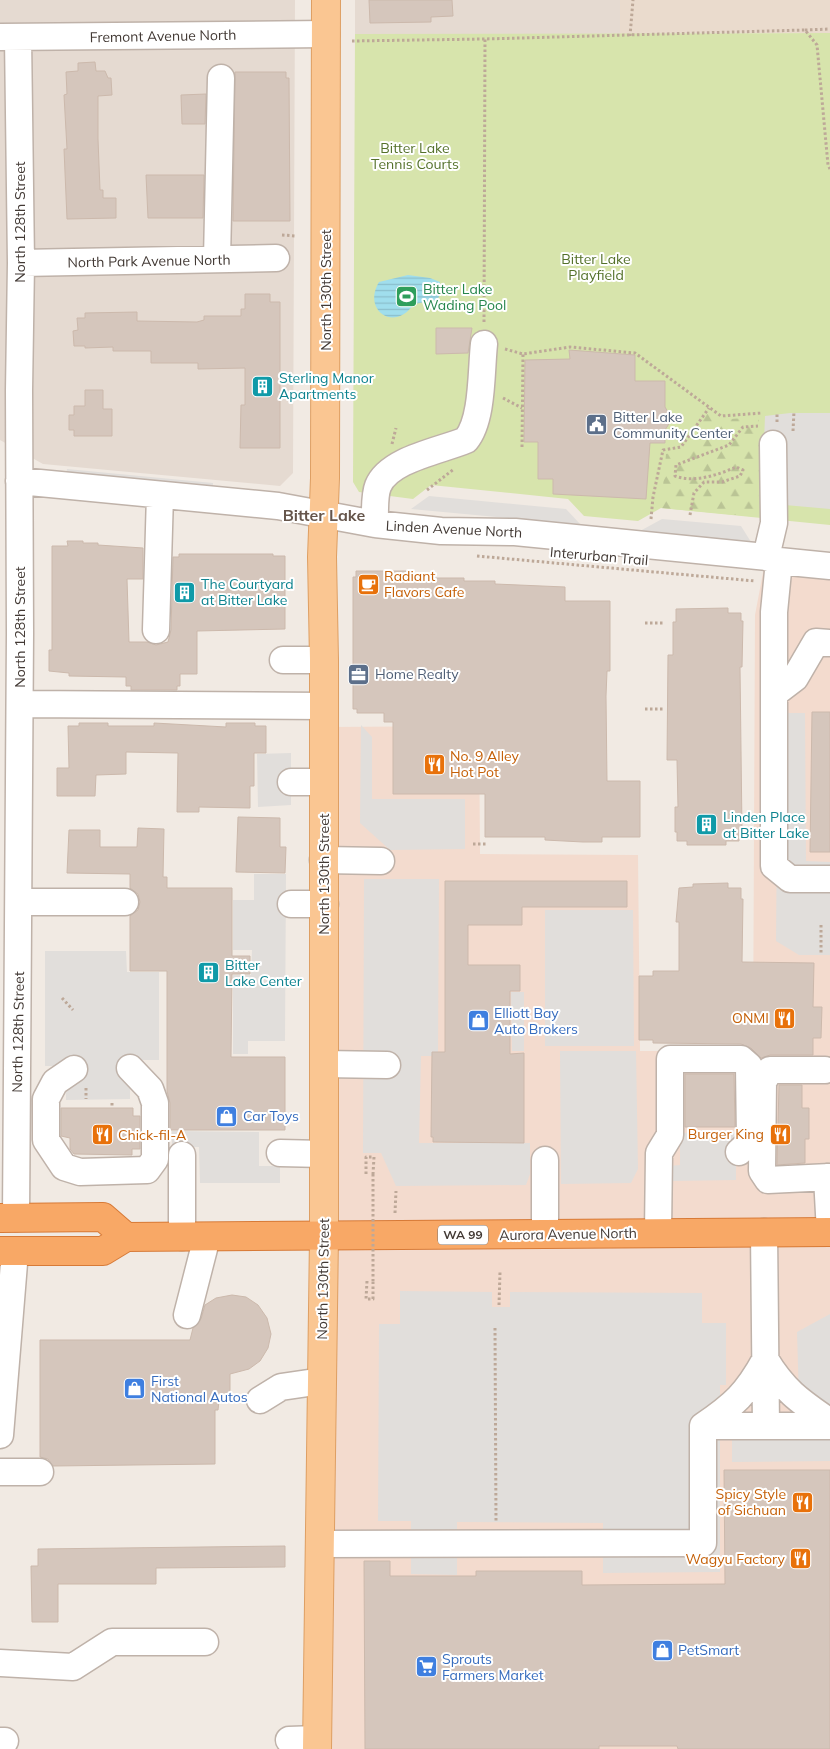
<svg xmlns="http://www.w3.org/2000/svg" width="830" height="1749" font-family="Mulish,sans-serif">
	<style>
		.residential { fill: #e5dad1 }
		.commercial { fill: #f3dbce }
		.education { fill: #eadbcd }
		.green { fill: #d7e4ac }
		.forest { fill: url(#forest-firs) }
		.parking { fill: #e1dedb }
		.water { fill: url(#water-rules) }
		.building { fill: #d5c6bc; stroke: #ccb9ac }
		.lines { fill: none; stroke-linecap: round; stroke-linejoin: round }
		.minor-casing { stroke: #bfb2a9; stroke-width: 29 }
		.major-casing { stroke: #de9f63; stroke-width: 30 }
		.highway-casing { stroke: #d77a37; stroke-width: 30 }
		.path { stroke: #bda898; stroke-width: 3; stroke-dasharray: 2.5 2.5; stroke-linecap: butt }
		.minor { stroke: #fff; stroke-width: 26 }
		.major { stroke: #fac692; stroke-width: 28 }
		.highway { stroke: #f8a866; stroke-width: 28 }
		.path-bridge { stroke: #bda898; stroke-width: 3; stroke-dasharray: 2.5 2.5; stroke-linecap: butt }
		.labels { text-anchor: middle; stroke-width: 4; stroke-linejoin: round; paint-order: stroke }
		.shield { fill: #fff; stroke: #7b7471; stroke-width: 1 }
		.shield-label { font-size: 12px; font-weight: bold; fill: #423934 }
		.street-label { font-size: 14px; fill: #423934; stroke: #fff }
		.park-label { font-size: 14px; fill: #54712a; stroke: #fff }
		.leisure-label { font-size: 14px; fill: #27864d; stroke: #fff; text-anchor: start }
		.culture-label { font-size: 14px; fill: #0d838f; stroke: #fff; text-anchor: start }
		.service-label { font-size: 14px; fill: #4e5e75; stroke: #fff; text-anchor: start }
		.food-label { font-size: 14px; fill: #c56008; stroke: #fff; text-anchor: end }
		.shop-label { font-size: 14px; fill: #366cbe; stroke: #fff; text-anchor: start }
		.quarter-label { font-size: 16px; font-weight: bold; fill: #65554b; stroke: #fff }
	</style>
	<defs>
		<pattern id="forest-firs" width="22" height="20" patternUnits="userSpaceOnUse" patternTransform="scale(1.25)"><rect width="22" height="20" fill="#d7e4ac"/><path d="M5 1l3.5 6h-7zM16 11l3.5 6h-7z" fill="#bac495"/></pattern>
		<pattern id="water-rules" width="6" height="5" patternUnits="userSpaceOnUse" patternTransform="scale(1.25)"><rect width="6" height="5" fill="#a0deed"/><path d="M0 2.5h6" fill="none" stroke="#8bbfcc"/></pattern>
	</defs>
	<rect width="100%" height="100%" fill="#f1eae3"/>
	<!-- residential -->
	<path class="residential" d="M0,0H295L293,473L280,486L43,464L0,440Z
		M355,0H620V34H355Z"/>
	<!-- commercial -->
	<path class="commercial" d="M766,557L830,566V1749H317L327,727L479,726L480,854L638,855L640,1051H753L755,615Z"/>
	<!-- education -->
	<path class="education" d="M620,0H830V33L620,34Z"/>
	<!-- green -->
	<path class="green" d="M830,33V525L661,508L638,521L584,516L568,499L431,485L413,499L359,492L353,482L355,34Z"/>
	<!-- forest -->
	<path class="forest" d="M700,408L716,420L759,417L758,517L661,508L666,454C691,450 704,433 700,408Z"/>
	<!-- parking -->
	<path class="parking" d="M790,413H830V509L785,505L764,442L765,416Z
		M67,469L213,483V489L66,475Z
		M429,496L566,509L581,525L411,509Z
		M662,519L741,526L751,542L640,531Z
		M778,713H805L806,861L830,862V955H799L776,941Z
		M361,725L372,737V799H465V849L390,850L360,823Z
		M291,753V805L258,807L257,754Z
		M254,874H286L285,1041H248V1054H233V975H251L252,950H233V900H254Z
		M364,879H439L438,1056H421L419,1143H530V1174L526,1185L396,1186L381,1153H363Z
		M545,910H633L634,1046H545Z
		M45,951H126L127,972H159V1060H140L130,1078V1099L66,1100V1066H45Z
		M511,992H524V1051H512Z
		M560,1051H636L638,1169L631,1183L561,1184Z
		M172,1131L259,1132V1166H280V1183H200L199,1147H172Z
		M740,1132L736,1144V1180L670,1181V1166L680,1165V1133Z
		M400,1291L492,1292V1307H510V1292L702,1293V1323H726V1385H720V1572L603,1573V1523L457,1522V1575L411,1574V1521H378L379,1324H400Z
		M830,1314V1461L732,1462V1436L800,1434L797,1332Z"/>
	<!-- water -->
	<path class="water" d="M408,275L430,278L440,282L441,293L437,300L414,304C394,333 362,310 379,282Z"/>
	<!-- building -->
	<path class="building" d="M369,0H452L453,16L431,17V22L370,23Z
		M95,62L96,71H105L108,78H111L112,95L98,96V139L100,190H103V198H116V218L67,219L64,149H67L64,95L67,94L66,72L78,71V63Z
		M235,72H286V78H289L290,221H233Z
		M206,94L205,124H182L181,95Z
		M146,175H204L203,218H148Z
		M245,294H270V302H280V448H240L241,405H245V368L198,369V363H151V351H113V347L85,348V346H74L73,331L78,330L77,318H85V313L137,312V321L197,322L204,320V316H241V309H245Z
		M436,328H472L468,353L436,354Z
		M569,350L635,355V381H665V407L672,419L665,430V443H650L646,499L553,494V479H538V442H524L525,360L570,359Z
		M85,390H103V409H112V436H74V430H69V415H74V406H85Z
		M67,541H83V543H98V545L143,548V579H127L129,642H147L156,645L168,642L171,630L173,557H179V554H273V556H285V629L197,631V674H180V686H177V690H131V686H126V677L69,676V673L49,671V650H52V546H68Z
		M356,571H407V578H464V581H495V584L565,587V601H610V671H607L606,696L607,781H640V837H602V842H583L545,840V837H485V794H393V722H384V713H357V709H353V577H356Z
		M728,608V613H741V621H743L742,667H740L742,831H739V841H726V845H687V841H677V832H675V807H678L677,760H667L668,655H673V622H676V609Z
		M812,712H830V852H810Z
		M79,723H108V726H154V723L226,727V723H255V726H266V753H254V786H250V808L199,807V812H177L178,753L126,752V774L96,775L95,796H57V768H69L68,726H79Z
		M238,817L280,818V847H286L285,873L236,872Z
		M138,828L164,829L163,877H167V888H232V956H250V974H232L231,1057H285V1130H170V1103L167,1091V971H130V916L138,910L140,902L138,894L130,888V874L67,873L69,830H100V847H137Z
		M445,881H627V907H522V925H468V965H520V991H510V1054L524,1053V1143L433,1142V1137H431L432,1052H445Z
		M728,883V888H741V899H743L742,962L814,963L813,1007H822L821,1038H813V1055H770L761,1058L751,1048L741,1044L653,1043V1040H639V976H653V971H679V922H676L679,888L693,887V884Z
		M685,1074H734L735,1127H685Z
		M779,1085H802V1108H809V1139H805V1163L777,1165Z
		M61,1108H133V1116H140V1149H132V1155L74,1154L70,1149V1138L61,1136Z
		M232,1295L246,1297L258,1305L267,1318L271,1334L268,1348L260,1361L249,1369L230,1374V1400L219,1401L218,1410H215V1464L53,1466L48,1459L40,1457V1340H190L193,1328L201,1319L205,1305L216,1298Z
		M724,1470H830V1749H678L677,1746H599V1749H365L364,1561H390V1576H476V1571H582V1585L725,1584Z
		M285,1546V1567L156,1568V1584H58V1622H32L31,1566H38V1549Z"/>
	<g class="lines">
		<defs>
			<path id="minor" d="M1,37L326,34
				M217,259L221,78
				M21,263L276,258
				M19,481L278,506L375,524L441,531L515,532L766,557L779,561L830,566
				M375,524C375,513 374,496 378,486C389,459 440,451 466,440C483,420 481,371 484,344
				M766,557L774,523L773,444
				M779,561L774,612V866L790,879H830
				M156,630L160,495
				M283,660H324
				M774,694L795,678L816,642L830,643
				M20,704L324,706
				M291,782H324
				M323,860L381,861
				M19,902H125
				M291,904H325
				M324,1064L387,1065
				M74,1069L55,1082L46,1099V1140L64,1167L80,1172L147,1170L155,1159V1103L150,1089L130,1068
				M825,1070H770L763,1082L762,1171L768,1180L830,1177
				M280,1153L324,1154
				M182,1155V1237
				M545,1160V1234
				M827,1177L830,1232
				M16,1218L20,634L19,390L21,263L18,37
				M764,1232L766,1426
				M658,1233L659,1153L670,1135V1059H741L749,1066L750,1142L739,1152
				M187,1315L207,1237
				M765,1359C784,1391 801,1402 830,1422
				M260,1400L281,1387L322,1381
				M703,1426H830
				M703,1426C734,1405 747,1393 765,1360
				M0,1435L15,1251
				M0,1472H40
				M320,1544L703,1543V1426
				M0,1663L73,1667L112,1642H205
				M289,1740L317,1739
				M0,1741H5"/>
			<path id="major" d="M317,1749L324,1236V660L322,557L325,478L326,0"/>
			<path id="highway" d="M0,1218L103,1217L126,1237
				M0,1251H103L126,1237L830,1232"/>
		</defs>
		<!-- minor casing -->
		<use href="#minor" class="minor-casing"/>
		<!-- major casing -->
		<use href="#major" class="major-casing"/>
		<!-- highway casing -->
		<use href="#highway" class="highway-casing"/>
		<!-- path -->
		<path class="path" d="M805,30L830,29
			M630,36L633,0
			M352,41L485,39
			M282,235L296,236
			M484,322L485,39L805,30L817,45L828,165L830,169
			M505,349L523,354L570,347L635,353L721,416L762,413
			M503,398L522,408
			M777,422V412
			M793,431L794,411
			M392,444L396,428
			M522,447L523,354
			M427,490L454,469
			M690,515L694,493L704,482H722L740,476L743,470L736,467C718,475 694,483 675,476L676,465L729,445L743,427L758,426
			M651,519L653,497L663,450L681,447L709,408
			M477,556L755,581
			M645,623H663
			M645,709H663
			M473,844H486
			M821,925V953
			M62,998L73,1010
			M86,1088V1099
			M112,1103V1108
			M366,1174V1157H374L373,1174
			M395,1213L396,1191
			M367,1281L366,1299H373V1281
			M499,1305L500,1272
			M495,1328L496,1522"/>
		<!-- minor -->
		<use href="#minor" class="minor"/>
		<!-- major -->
		<use href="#major" class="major"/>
		<!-- highway -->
		<use href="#highway" class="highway"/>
		<!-- path-bridge -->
		<path class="path-bridge" d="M373,1174V1281"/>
	</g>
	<!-- icons -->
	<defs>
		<symbol id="stadium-square" viewBox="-11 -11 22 22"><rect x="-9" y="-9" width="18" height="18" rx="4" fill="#2e9e5b" stroke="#fff"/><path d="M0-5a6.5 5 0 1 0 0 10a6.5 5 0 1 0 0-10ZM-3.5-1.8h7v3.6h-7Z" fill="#fff"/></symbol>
		<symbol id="building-square" viewBox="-11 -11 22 22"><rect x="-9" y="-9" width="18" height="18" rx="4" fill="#0f9aa8" stroke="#fff"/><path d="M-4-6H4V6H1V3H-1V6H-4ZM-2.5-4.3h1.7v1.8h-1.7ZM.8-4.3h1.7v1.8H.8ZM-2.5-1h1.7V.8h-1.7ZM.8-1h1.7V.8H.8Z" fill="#fff"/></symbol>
		<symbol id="civic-square" viewBox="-11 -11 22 22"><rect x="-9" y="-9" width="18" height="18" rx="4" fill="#5c6f8a" stroke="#fff"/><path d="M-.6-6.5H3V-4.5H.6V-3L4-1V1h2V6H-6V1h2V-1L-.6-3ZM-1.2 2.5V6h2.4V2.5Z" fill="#fff"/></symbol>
		<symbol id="cafe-square" viewBox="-11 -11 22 22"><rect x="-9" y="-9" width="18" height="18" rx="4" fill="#e8710a" stroke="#fff"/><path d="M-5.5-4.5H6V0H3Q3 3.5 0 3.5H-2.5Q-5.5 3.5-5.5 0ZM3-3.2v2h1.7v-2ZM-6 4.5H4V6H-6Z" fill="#fff"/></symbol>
		<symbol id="office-square" viewBox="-11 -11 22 22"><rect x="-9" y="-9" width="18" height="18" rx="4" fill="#5c6f8a" stroke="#fff"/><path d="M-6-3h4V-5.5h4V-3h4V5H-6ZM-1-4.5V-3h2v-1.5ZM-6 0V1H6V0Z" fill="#fff"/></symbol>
		<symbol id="restaurant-square" viewBox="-11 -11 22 22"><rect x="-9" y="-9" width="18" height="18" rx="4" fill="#e8710a" stroke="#fff"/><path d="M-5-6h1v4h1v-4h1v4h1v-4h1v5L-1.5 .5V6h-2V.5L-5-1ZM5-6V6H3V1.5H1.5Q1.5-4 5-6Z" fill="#fff"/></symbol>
		<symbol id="shop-square" viewBox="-11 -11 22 22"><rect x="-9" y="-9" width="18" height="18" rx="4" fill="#3f7fe0" stroke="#fff"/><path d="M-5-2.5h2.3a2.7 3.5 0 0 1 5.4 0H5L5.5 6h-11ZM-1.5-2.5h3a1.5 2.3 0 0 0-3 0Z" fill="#fff"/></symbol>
		<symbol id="supermarket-square" viewBox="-11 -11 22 22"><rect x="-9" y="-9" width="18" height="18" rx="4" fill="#3f7fe0" stroke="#fff"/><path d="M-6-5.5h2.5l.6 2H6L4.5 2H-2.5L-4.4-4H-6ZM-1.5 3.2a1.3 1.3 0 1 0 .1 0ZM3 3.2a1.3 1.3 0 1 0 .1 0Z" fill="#fff"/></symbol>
	</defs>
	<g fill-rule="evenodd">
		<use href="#stadium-square" x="394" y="284" width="25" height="25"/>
		<use href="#building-square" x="250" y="374" width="25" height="25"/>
		<use href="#civic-square" x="584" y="412" width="25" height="25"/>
		<use href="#cafe-square" x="356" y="572" width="25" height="25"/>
		<use href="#building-square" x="172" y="580" width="25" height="25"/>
		<use href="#office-square" x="346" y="662" width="25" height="25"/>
		<use href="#restaurant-square" x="422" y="752" width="25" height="25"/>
		<use href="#building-square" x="694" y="812" width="25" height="25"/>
		<use href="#building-square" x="196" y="960" width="25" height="25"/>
		<use href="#restaurant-square" x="772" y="1006" width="25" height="25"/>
		<use href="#shop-square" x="466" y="1008" width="25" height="25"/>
		<use href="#shop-square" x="214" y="1104" width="25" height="25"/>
		<use href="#restaurant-square" x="768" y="1122" width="25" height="25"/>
		<use href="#restaurant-square" x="90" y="1122" width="25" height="25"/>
		<use href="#shop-square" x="122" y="1376" width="25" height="25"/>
		<use href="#restaurant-square" x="790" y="1490" width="25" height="25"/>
		<use href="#restaurant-square" x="788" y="1546" width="25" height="25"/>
		<use href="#shop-square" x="650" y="1638" width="25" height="25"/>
		<use href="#supermarket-square" x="414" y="1654" width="25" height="25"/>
	</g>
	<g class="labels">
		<!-- shield labels -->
		<rect class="shield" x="438" y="1225.5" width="50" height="19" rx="4"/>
		<g class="shield-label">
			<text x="463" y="1239">WA 99</text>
		</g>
		<!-- street labels -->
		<g class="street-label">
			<text transform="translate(163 36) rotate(-1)" y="5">Fremont Avenue North</text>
			<text transform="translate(20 222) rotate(-90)" y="5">North 128th Street</text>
			<text transform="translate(149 261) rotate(-1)" y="5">North Park Avenue North</text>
			<text transform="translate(326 290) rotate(-90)" y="5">North 130th Street</text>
			<text transform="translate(454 529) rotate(3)" y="5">Linden Avenue North</text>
			<text transform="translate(599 556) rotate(5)" y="5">Interurban Trail</text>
			<text transform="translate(20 627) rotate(-90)" y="5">North 128th Street</text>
			<text transform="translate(324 874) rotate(-90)" y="5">North 130th Street</text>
			<text transform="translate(18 1032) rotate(-89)" y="5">North 128th Street</text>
			<text transform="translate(568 1234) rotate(-1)" y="5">Aurora Avenue North</text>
			<text transform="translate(323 1279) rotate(-89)" y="5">North 130th Street</text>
		</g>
		<!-- park labels -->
		<g class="park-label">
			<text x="415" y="153">Bitter Lake<tspan x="415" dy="16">Tennis Courts</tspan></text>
			<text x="596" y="264">Bitter Lake<tspan x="596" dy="16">Playfield</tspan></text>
		</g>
		<!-- leisure labels -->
		<g class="leisure-label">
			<text x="423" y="294">Bitter Lake<tspan x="423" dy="16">Wading Pool</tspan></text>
		</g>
		<!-- culture labels -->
		<g class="culture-label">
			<text x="279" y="383">Sterling Manor<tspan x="279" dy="16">Apartments</tspan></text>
			<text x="201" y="589">The Courtyard<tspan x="201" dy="16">at Bitter Lake</tspan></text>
			<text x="723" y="822">Linden Place<tspan x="723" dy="16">at Bitter Lake</tspan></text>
			<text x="225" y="970">Bitter<tspan x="225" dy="16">Lake Center</tspan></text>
		</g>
		<!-- service labels -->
		<g class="service-label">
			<text x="613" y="422">Bitter Lake<tspan x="613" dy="16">Community Center</tspan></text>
			<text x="375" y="679">Home Realty</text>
		</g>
		<!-- food labels -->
		<g class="food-label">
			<text x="384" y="581" text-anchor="start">Radiant<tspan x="384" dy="16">Flavors Cafe</tspan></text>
			<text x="450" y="761" text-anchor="start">No. 9 Alley<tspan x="450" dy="16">Hot Pot</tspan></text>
			<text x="769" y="1023">ONMI</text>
			<text x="764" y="1139">Burger King</text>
			<text x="118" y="1140" text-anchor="start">Chick-fil-A</text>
			<text x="786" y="1499">Spicy Style<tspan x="786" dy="16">of Sichuan</tspan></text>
			<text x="785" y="1564">Wagyu Factory</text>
		</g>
		<!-- shop labels -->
		<g class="shop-label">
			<text x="494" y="1018">Elliott Bay<tspan x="494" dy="16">Auto Brokers</tspan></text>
			<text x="243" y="1121">Car Toys</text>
			<text x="151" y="1386">First<tspan x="151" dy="16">National Autos</tspan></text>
			<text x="678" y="1655">PetSmart</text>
			<text x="442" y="1664">Sprouts<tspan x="442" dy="16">Farmers Market</tspan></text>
		</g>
		<!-- quarter labels -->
		<g class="quarter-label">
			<text x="324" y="521">Bitter Lake</text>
		</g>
	</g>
</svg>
